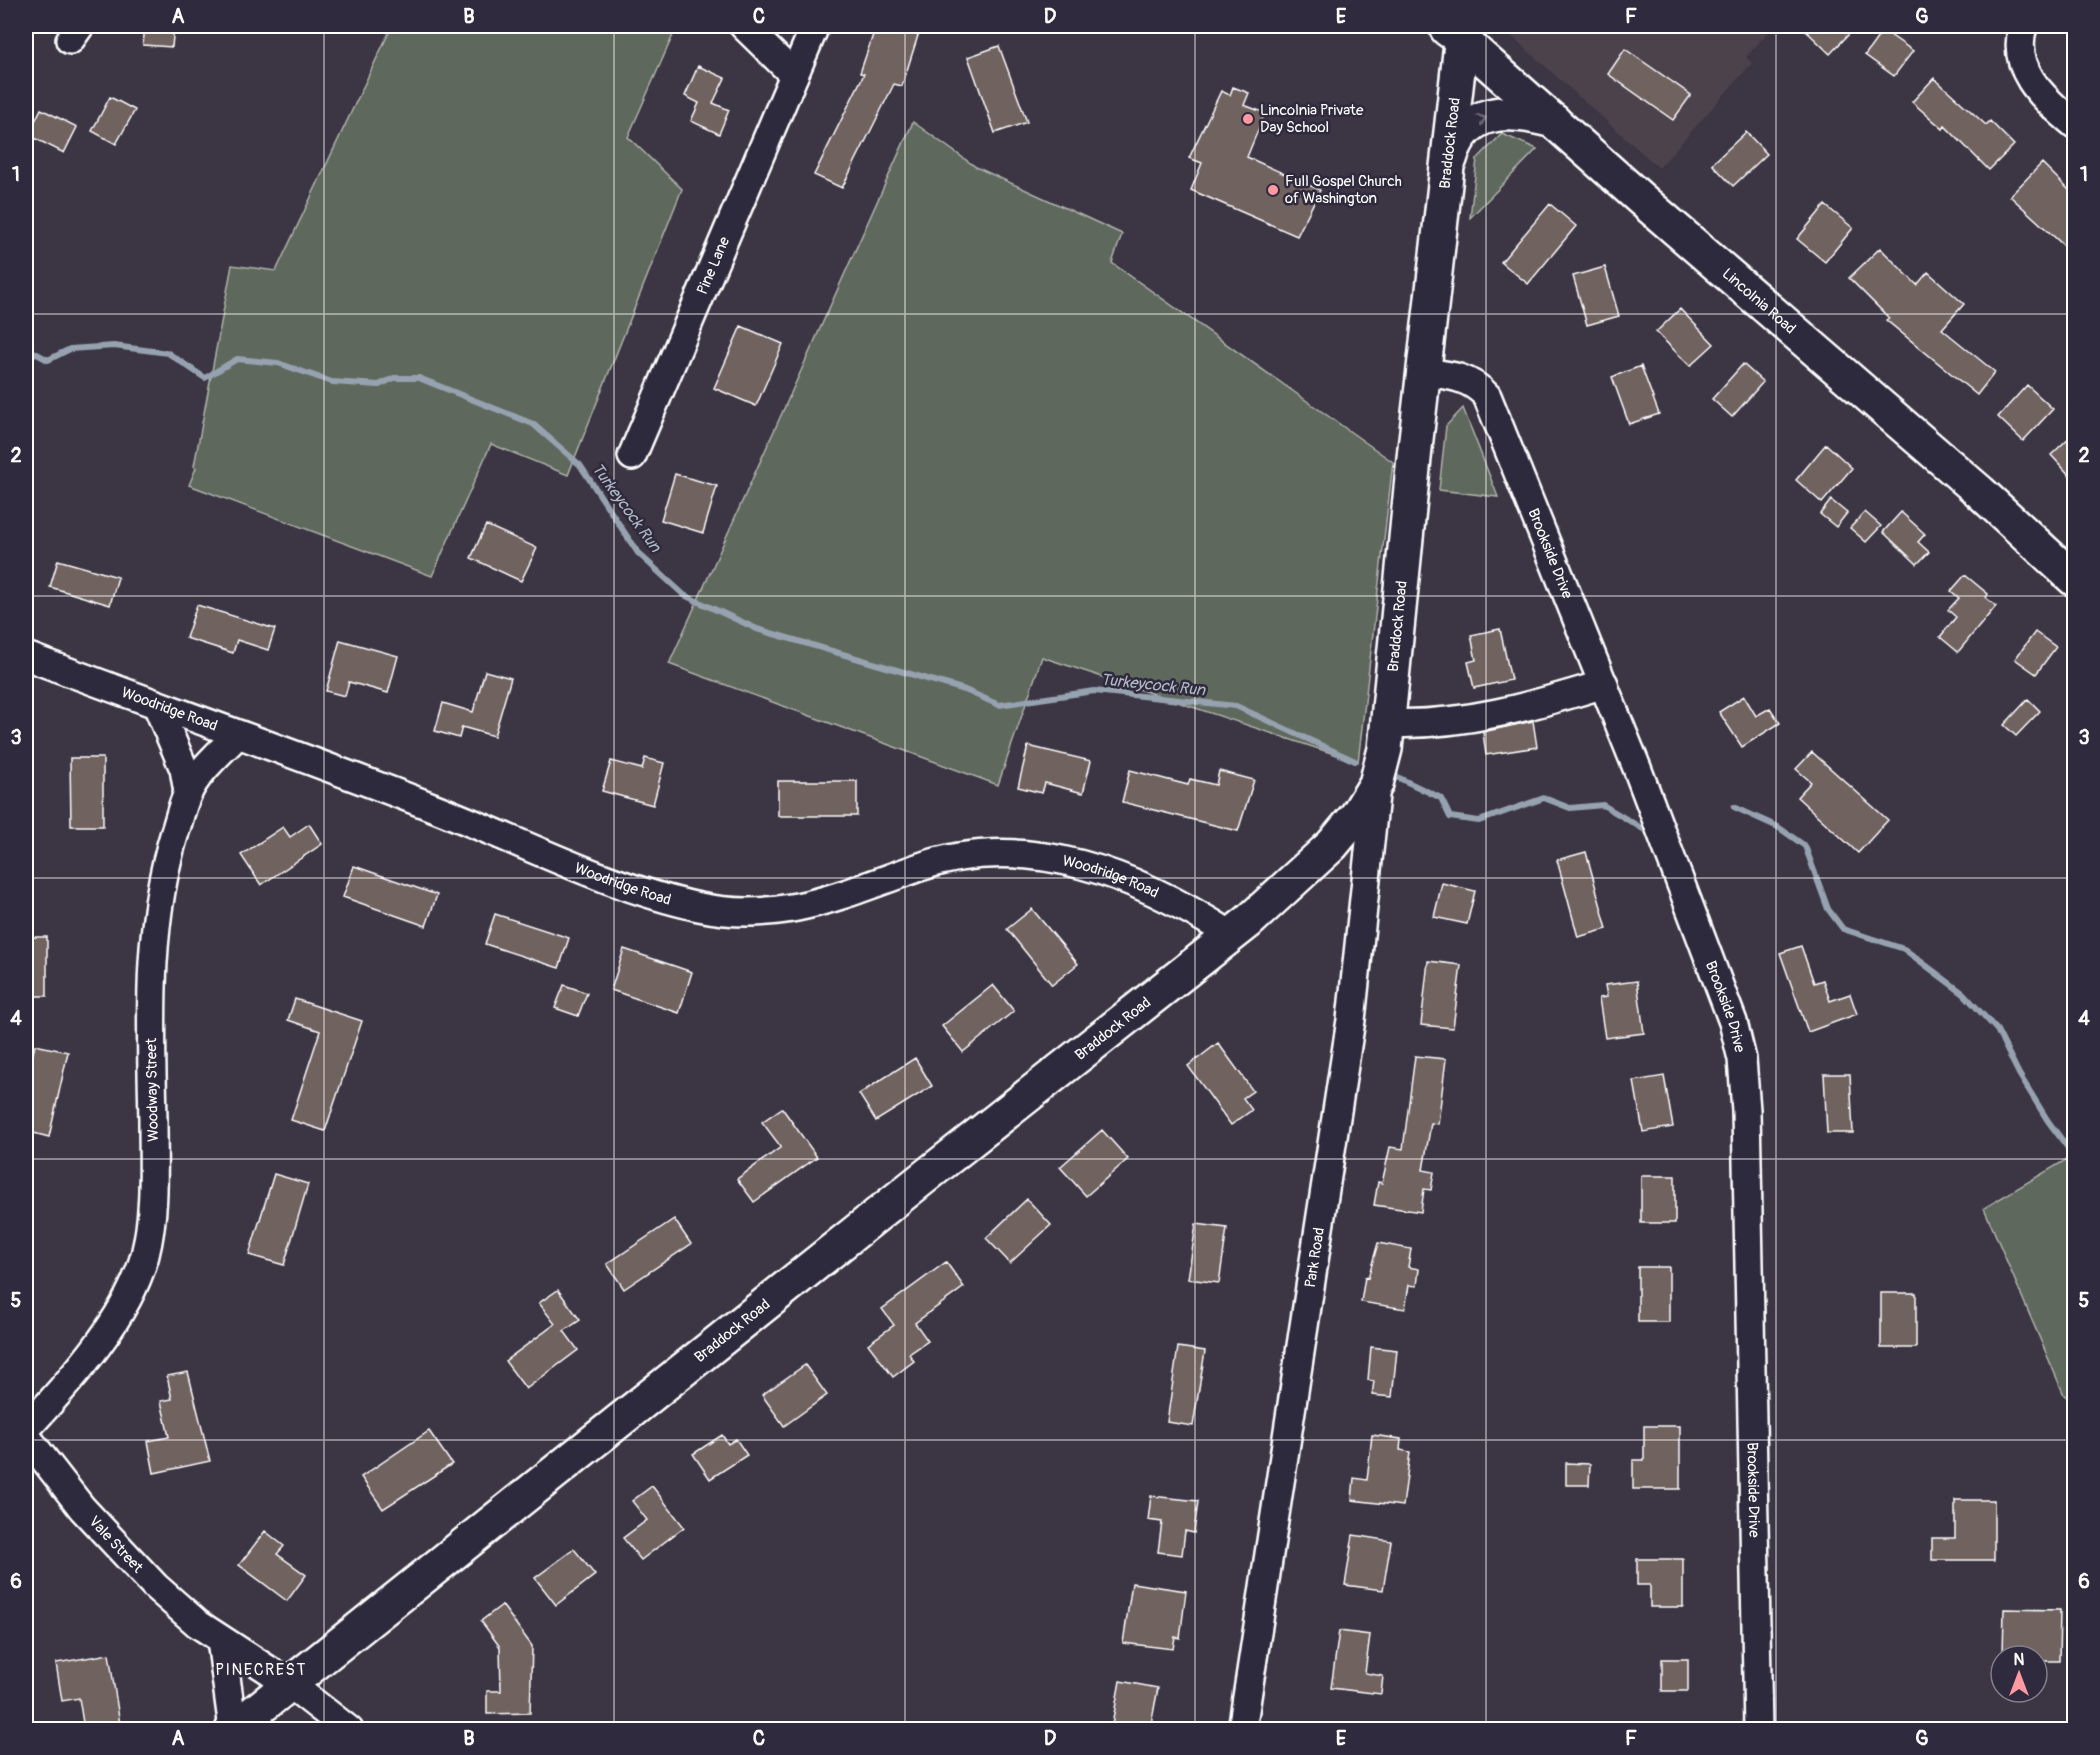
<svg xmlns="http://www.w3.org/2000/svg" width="2100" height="1755" font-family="Pangolin,sans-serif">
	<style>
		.built { fill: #4c424c }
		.green { fill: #5f685b; stroke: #afb4ad; stroke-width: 1.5 }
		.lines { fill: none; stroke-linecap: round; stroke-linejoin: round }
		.stream { stroke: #96a2b0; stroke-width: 6 }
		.building { fill: #70625e; stroke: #fff; stroke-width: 1.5 }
		.minor-casing { stroke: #fff; stroke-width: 32 }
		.major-casing { stroke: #fff; stroke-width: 38 }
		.minor { stroke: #2f2a3d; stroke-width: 27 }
		.major { stroke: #2f2a3d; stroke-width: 33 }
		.oneway { stroke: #6d6a77 }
		.grid { fill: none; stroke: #fff; stroke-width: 1.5; stroke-opacity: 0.55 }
		.poi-dot { fill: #ff9aa2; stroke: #2f2a3d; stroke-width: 2 }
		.labels { text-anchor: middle; stroke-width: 5; stroke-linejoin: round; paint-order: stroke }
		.poi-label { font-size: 15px; fill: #fff; stroke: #2f2a3d; text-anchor: start }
		.street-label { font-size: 15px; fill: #fff; stroke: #2f2a3d }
		.water-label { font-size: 16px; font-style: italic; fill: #b0b9c4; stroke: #2f2a3d }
		.neighbourhood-label { font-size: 16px; letter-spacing: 1.5px; fill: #fff; stroke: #2f2a3d }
		.neatline { fill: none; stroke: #fff; stroke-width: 2 }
		.grid-label { font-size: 20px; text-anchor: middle; font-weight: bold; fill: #fff }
	</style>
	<rect width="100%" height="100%" fill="#3c3544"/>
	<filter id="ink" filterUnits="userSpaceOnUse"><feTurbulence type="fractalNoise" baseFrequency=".0167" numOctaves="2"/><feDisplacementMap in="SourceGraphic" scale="12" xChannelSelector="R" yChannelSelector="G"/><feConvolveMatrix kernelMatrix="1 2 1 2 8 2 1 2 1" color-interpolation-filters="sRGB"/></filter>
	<g filter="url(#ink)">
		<!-- built -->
		<path class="built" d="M1505,26H1774L1746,57L1752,63L1659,168L1509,34Z"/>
		<!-- green -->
		<path class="green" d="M392,26H677L628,137L682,189L568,475L491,444L432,576L189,485L196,468L194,466L232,265L276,271Z
			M913,122L976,167L1122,234L1112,263L1393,462L1358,762L1042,657L998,785L669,664Z
			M1502,134L1537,149L1470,218L1477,159Z
			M1463,408L1498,497L1439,490L1446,426Z
			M2069,1158L2074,1170V1402L2064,1395L1984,1208Z"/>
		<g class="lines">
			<!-- stream -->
			<path class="stream" d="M26,348L48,360L70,349L114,346L168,353L205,378L237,359L278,363L332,382L379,385L394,378H419L533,424L580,465L638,553L684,595L757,629L965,690L999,705L1094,691L1236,706L1355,761
				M1397,777L1441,798L1450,817L1479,821L1544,798L1570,808L1603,805L1643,829
				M1734,807L1778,827L1805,846L1828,909L1843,929L1904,949L1964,994L1997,1030L2019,1074L2048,1121L2074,1156"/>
		</g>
		<!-- building -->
		<path class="building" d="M145,26H174L172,47L143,45Z
			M876,26H921L902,86L894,84L842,188L814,175L864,74L860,73Z
			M1801,26H1840L1849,34L1830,54Z
			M1883,30L1913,51L1894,76L1865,55Z
			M999,46L1027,122L995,133L968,57Z
			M1625,49L1691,95L1673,120L1608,74Z
			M698,66L725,78L713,103L729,110L719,134L691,121L699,103L685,96Z
			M1934,78L1986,125L1990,121L2014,145L1989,170L1945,126L1943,129L1912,102Z
			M1233,87L1249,93L1244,105L1265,113L1247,157L1320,190L1297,236L1191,190L1202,163L1189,158L1221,91L1230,95Z
			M110,97L135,110L116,144L92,131Z
			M41,109L77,127L64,153L28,135Z
			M1746,132L1767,154L1733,186L1712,164Z
			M2042,163L2074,195V255L2010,196Z
			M1550,204L1576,226L1528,284L1501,262Z
			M1825,205L1853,228L1825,262L1797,239Z
			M1880,248L1917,285L1928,272L1964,304L1942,329L1995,372L1977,395L1886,320L1889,318L1849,278Z
			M1605,267L1619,316L1587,325L1573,276Z
			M1680,309L1714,344L1690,366L1656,332Z
			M741,326L783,344L756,406L714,388Z
			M1743,364L1763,382L1732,417L1712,399Z
			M1641,366L1659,414L1629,424L1612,377Z
			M2027,385L2053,409L2023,441L1998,417Z
			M2074,433V480L2051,455Z
			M1826,444L1852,468L1822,503L1796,480Z
			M675,474L717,486L703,533L661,520Z
			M1831,500L1847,513L1836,527L1820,514Z
			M1865,512L1881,526L1866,542L1850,528Z
			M1901,512L1925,534L1918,542L1929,552L1917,564L1883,532Z
			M486,525L537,548L521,581L471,558Z
			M58,560L118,577L110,605L50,587Z
			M1965,575L1988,594L1986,598L1996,606L1958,652L1940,637L1956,617L1948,610L1959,598L1951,591Z
			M197,605L275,629L268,650L237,640L233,653L186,638Z
			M1500,629L1511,680L1474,688L1468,662L1476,660L1471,635Z
			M2035,632L2056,647L2036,674L2015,659Z
			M340,640L398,656L388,693L349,682L345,696L326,691Z
			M485,671L511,678L494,736L462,727L459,738L435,731L443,703L473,712Z
			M1744,696L1756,716L1770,708L1780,723L1742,747L1719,712Z
			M2028,699L2040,711L2016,736L2004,725Z
			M1533,721L1537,747L1486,755L1483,732Z
			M1028,746L1091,761L1083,793L1045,783L1042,793L1018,787Z
			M1812,752L1888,820L1858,853L1797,797L1811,782L1796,769Z
			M70,758H103V826H71Z
			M645,758L664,763L653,805L602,791L611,761L642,769Z
			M1130,770L1188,785L1190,779L1216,785L1219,771L1254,780L1238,831L1122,802Z
			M778,781H857V816H778Z
			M309,824L322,844L261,885L241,855L283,827L290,837Z
			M1586,852L1607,929L1578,937L1557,860Z
			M354,866L437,895L426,926L343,897Z
			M1442,883L1475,891L1467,924L1434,917Z
			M1032,909L1078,964L1052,985L1007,929Z
			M495,914L569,938L559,968L485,944Z
			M26,937H47V996H26Z
			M1801,946L1814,983L1823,980L1830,1001L1850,994L1857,1014L1808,1032L1780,953Z
			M624,949L692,972L679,1013L611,990Z
			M1428,961L1461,965L1453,1028L1421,1025Z
			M1637,981L1644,1033L1605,1038L1599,998L1607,997L1605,985Z
			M564,985L587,993L578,1016L555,1008Z
			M993,985L1014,1011L963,1052L942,1026Z
			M295,999L362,1021L325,1131L291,1120L320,1031L288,1020Z
			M1218,1043L1253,1091L1243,1098L1252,1110L1231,1125L1188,1066Z
			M35,1045L68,1052L49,1137L26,1131V1061L31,1062Z
			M1415,1056L1446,1059L1438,1124L1431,1123L1423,1170L1434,1172L1431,1190L1424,1189L1421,1212L1374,1205L1378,1182L1382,1183L1390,1147L1403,1149Z
			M915,1058L932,1086L876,1121L859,1094Z
			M1824,1074H1850L1853,1133H1827Z
			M1664,1076L1673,1127L1643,1132L1634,1081Z
			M782,1108L817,1157L754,1202L737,1179L781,1147L762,1122Z
			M1102,1130L1128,1159L1086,1196L1060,1167Z
			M274,1174L308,1184L284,1265L249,1255Z
			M1641,1176H1675V1223H1641Z
			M1027,1199L1051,1225L1010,1263L986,1238Z
			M674,1219L691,1244L624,1289L607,1264Z
			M1196,1224L1227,1228L1219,1283L1188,1279Z
			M1378,1243L1411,1249L1408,1267L1419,1269L1417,1286L1409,1285L1405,1309L1361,1302L1365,1277L1368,1278Z
			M946,1262L964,1287L915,1323L928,1341L909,1354L914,1361L893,1377L868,1344L894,1325L882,1309Z
			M1638,1267H1669V1322H1638Z
			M558,1290L580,1320L564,1331L578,1350L526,1389L505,1361L555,1324L539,1303Z
			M1881,1293H1916V1348H1881Z
			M1178,1347L1205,1351L1193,1426L1167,1422Z
			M1371,1347L1397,1350L1392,1397L1372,1395L1374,1381L1368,1380Z
			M805,1365L827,1395L784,1426L762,1395Z
			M188,1372L210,1461L154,1473L148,1441L169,1437L161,1401L172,1399L167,1376Z
			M1644,1426H1680V1489H1633V1460H1644Z
			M429,1431L452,1464L383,1509L361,1477Z
			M722,1435L728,1444L736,1439L747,1455L710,1479L693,1454Z
			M1372,1435L1401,1439L1400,1450L1410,1452L1403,1506L1352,1500L1354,1478L1367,1480Z
			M1566,1463L1590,1464L1589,1485H1566Z
			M652,1486L684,1527L641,1560L623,1538L647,1520L632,1501Z
			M1151,1496L1198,1501L1194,1533L1185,1531L1182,1555L1158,1552L1162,1522L1148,1520Z
			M1955,1500H1994V1560H1932V1538H1955Z
			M265,1531L284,1546L277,1554L306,1575L287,1601L239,1565Z
			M1353,1535L1391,1541L1383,1590L1345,1585Z
			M574,1549L595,1575L556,1605L535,1578Z
			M1637,1559H1683V1607H1650V1585H1637Z
			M1132,1583L1186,1591L1180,1638L1175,1637L1173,1649L1123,1643Z
			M502,1605L532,1646L530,1713L487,1714V1691H501L500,1647L481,1621Z
			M2004,1609L2060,1610L2059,1661H2037V1656H2003Z
			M1339,1631L1370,1635L1365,1673L1383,1676L1381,1694L1331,1688Z
			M109,1654L120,1724L84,1729L79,1698L62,1701L56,1663Z
			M1662,1659H1688V1691H1662Z
			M1120,1681L1158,1688L1150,1730H1111Z"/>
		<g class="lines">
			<defs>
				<g id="minor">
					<path d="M744,26L794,75"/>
					<path d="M2023,26C2010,71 2044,98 2074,124"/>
					<path d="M70,40L80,26"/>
					<path id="s1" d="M1423,372C1448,375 1469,376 1487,396L1637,768L1733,1022L1742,1059L1746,1110L1758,1730"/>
					<path id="s2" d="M632,456L815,26"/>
					<path id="s3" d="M26,656C162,707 299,755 435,808C520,841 610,888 699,907C781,924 841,895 917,868C1027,829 1138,875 1231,935"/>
					<path d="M157,705L184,769L188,792"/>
					<path d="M1388,723C1460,727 1536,705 1604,684"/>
					<path d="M26,1429C69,1382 128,1319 145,1255C156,1211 153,1165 153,1120C151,1022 146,926 175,832C179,820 182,805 188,793C198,771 221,752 237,735"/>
					<path id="s4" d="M26,1436L82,1508L156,1587L198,1624L290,1684L349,1730"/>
					<path d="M221,1640L233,1729"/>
					<path id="s5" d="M1242,1730L1351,1020L1376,786"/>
				</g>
				<g id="major">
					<path id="s6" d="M1447,29L1461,39L1641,199L1980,492L2074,579"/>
					<path d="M1450,159C1465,106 1509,109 1554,121"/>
					<path id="s7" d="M232,1730L927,1175L1248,922L1332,845L1357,815L1376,784L1385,749L1415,448L1463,26"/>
				</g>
			</defs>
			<!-- minor casing -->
			<use href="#minor" class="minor-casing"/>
			<!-- major casing -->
			<use href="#major" class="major-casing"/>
			<!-- minor -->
			<use href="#minor" class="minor"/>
			<!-- major -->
			<use href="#major" class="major"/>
		</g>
		<!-- one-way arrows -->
		<defs><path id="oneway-chevron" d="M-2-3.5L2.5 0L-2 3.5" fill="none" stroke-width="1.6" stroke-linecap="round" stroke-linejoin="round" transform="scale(1.5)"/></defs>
		<use class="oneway" href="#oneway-chevron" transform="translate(1482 119) rotate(-22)"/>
	</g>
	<!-- grid -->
	<path class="grid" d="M324,26V1730M614,26V1730M905,26V1730M1195,26V1730M1486,26V1730M1776,26V1730M26,314H2074M26,596H2074M26,878H2074M26,1159H2074M26,1440H2074"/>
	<!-- markers -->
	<g class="poi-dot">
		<circle cx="1248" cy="119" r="6"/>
		<circle cx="1273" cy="190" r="6"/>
	</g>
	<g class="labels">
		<!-- poi labels -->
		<g class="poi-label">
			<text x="1260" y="115">Lincolnia Private<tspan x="1260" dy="17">Day School</tspan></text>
			<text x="1285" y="186">Full Gospel Church<tspan x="1285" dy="17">of Washington</tspan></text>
		</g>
		<!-- street labels -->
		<g class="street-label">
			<text dy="5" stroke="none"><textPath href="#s7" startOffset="2133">Braddock Road</textPath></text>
			<text dy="5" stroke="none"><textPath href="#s2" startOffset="207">Pine Lane</textPath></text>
			<text dy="5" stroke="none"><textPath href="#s6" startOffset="414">Lincolnia Road</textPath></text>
			<text dy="5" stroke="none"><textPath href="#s1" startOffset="240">Brookside Drive</textPath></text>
			<text dy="5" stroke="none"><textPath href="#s7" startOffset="1647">Braddock Road</textPath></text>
			<text dy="5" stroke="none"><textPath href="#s3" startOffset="153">Woodridge Road</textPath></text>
			<text dy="5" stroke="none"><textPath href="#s3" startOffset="1142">Woodridge Road</textPath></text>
			<text dy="5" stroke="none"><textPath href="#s3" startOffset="639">Woodridge Road</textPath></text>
			<text dy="5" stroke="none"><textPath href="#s1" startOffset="726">Brookside Drive</textPath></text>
			<text dy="5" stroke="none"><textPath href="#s7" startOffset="1126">Braddock Road</textPath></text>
			<text transform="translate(152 1090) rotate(-91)" y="5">Woodway Street</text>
			<text dy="5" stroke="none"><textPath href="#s5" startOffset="478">Park Road</textPath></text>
			<text dy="5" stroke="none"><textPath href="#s7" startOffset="640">Braddock Road</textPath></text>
			<text dy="5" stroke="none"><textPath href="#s1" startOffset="1212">Brookside Drive</textPath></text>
			<text dy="5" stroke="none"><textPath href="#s4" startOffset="141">Vale Street</textPath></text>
		</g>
		<!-- water labels -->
		<g class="water-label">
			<text transform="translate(627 507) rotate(54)" y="6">Turkeycock Run</text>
			<text transform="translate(1153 684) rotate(6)" y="6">Turkeycock Run</text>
		</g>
		<!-- neighbourhood labels -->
		<g class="neighbourhood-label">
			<text x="261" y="1675">PINECREST</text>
		</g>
	</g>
	<!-- margin -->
	<rect width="2100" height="1755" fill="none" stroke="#2f2a3d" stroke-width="66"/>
	<!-- north arrow -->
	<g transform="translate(2019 1674)"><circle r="28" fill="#2f2a3d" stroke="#827f8b" stroke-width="1.5"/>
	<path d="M0-4.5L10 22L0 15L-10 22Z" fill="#ff9aa2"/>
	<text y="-9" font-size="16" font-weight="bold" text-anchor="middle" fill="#ffffff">N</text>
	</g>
	<rect x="33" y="33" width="2034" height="1689" class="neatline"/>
	<g class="grid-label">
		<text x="178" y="23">A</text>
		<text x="469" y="23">B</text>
		<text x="759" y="23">C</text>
		<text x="1050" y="23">D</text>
		<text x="1341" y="23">E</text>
		<text x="1631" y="23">F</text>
		<text x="1922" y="23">G</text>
		<text x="16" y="181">1</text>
		<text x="2084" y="181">1</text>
		<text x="16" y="462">2</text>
		<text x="2084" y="462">2</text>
		<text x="16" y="744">3</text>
		<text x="2084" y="744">3</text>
		<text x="16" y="1025">4</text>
		<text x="2084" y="1025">4</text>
		<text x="16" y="1307">5</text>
		<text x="2084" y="1307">5</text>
		<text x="16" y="1588">6</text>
		<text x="2084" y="1588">6</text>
		<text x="178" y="1745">A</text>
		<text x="469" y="1745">B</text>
		<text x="759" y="1745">C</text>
		<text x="1050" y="1745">D</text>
		<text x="1341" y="1745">E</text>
		<text x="1631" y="1745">F</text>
		<text x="1922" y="1745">G</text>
	</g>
</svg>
